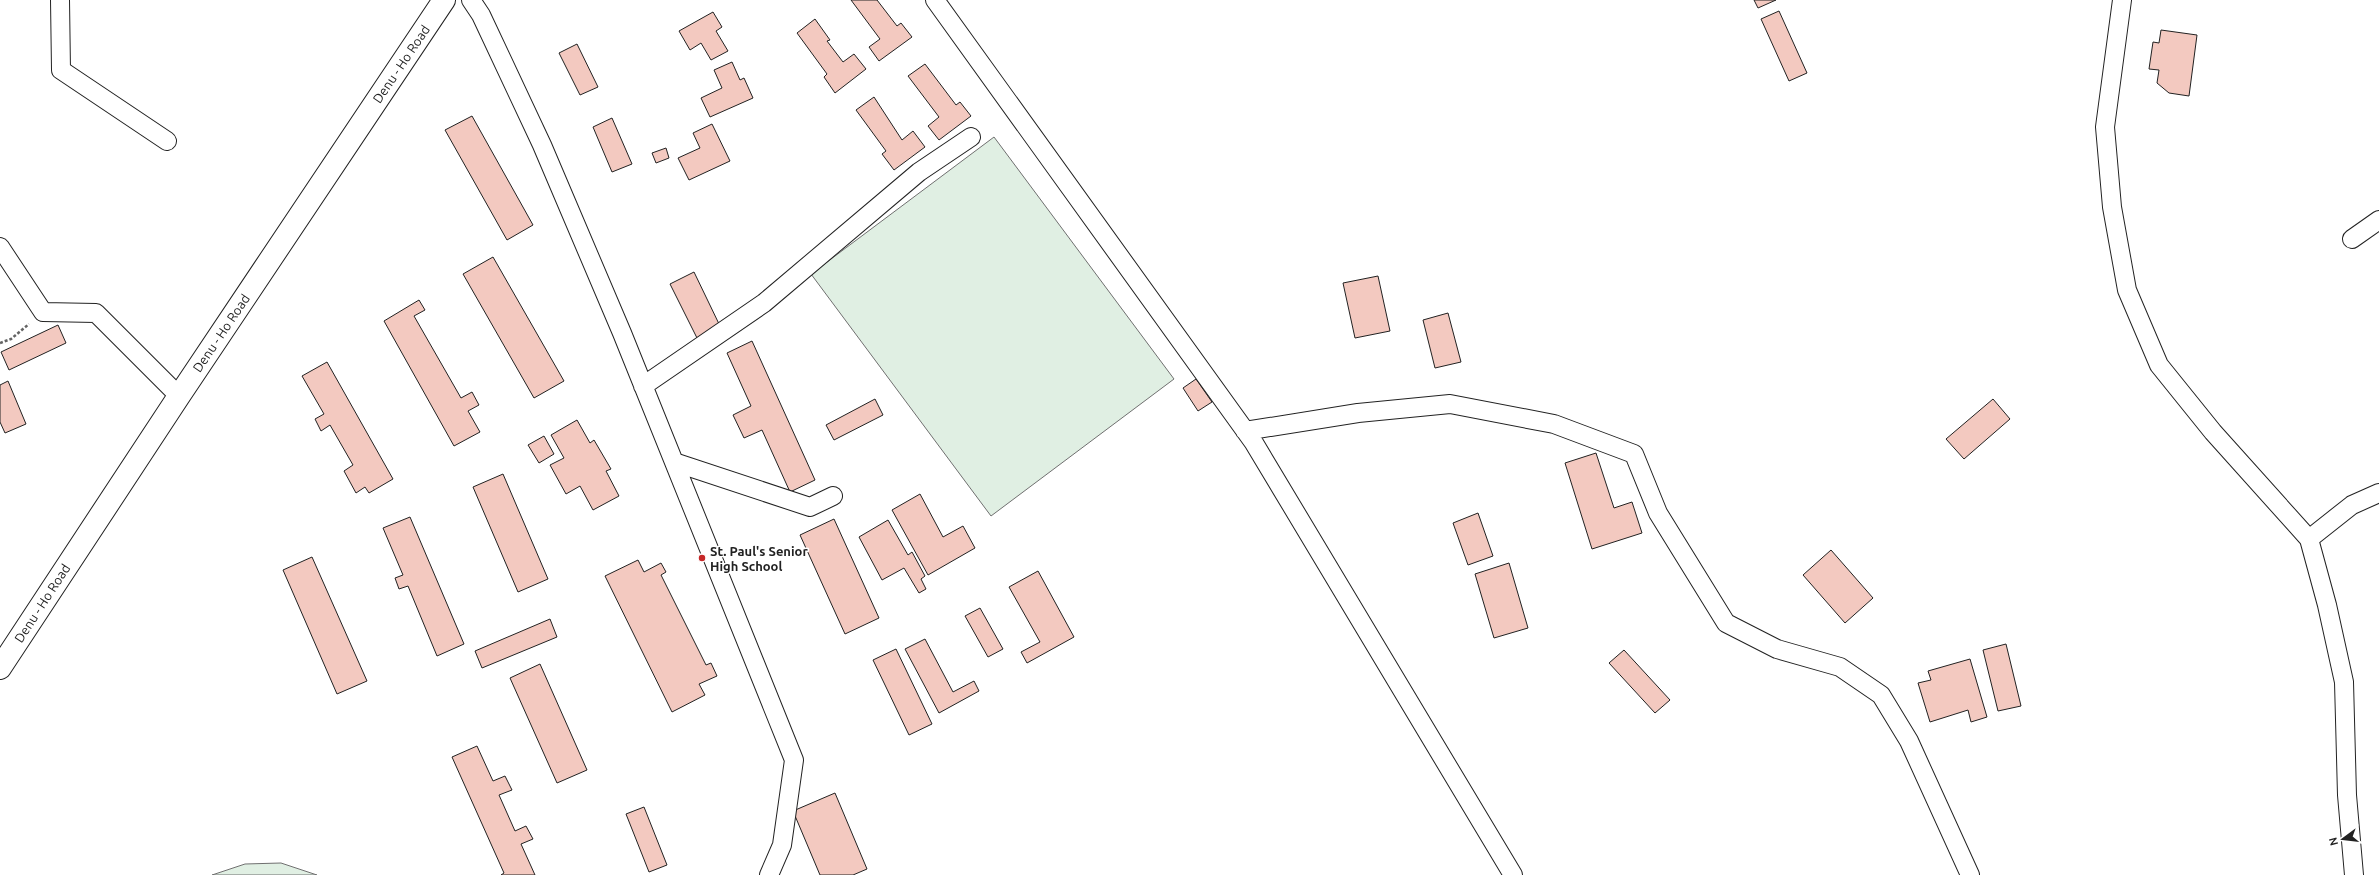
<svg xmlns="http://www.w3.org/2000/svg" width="2379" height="875" font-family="Ubuntu,sans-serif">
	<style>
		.green { fill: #e0efe3; stroke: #6f6f6f }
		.building { fill: #f3c9c0; stroke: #222 }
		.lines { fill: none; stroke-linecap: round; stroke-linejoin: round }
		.street-casing { stroke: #222; stroke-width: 20 }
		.primary-casing { stroke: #222; stroke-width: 24 }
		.path { stroke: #646464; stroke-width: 2.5; stroke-dasharray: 3 2; stroke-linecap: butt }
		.street { stroke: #fff; stroke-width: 18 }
		.primary { stroke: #fff; stroke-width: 22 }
		.poi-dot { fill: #c62828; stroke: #fff; stroke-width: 1.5 }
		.labels { text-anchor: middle; stroke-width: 3; stroke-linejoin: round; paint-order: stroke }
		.street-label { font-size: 13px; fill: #222; stroke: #fff }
		.poi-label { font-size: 13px; font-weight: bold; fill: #222; stroke: #fff; text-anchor: start }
	</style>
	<rect width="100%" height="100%" fill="#fff"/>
	<!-- green -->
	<path class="green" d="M994,137L1174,379L991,516L811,274Z
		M281,863L317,875H212L245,864Z"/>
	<!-- building -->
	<path class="building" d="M851,0H877L897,26L901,23L912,37L879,61L869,47L880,39Z
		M1754,0H1776L1758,8Z
		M1779,11L1807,73L1789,81L1761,19Z
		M713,12L722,27L716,31L728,51L711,60L701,43L690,50L679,31Z
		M815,19L830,40L827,41L843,62L854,54L866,69L835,93L824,77L827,74L797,33Z
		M2161,30L2197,35L2189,96L2169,93L2157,83L2159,70L2149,69L2153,42L2159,43Z
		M577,44L598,87L580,95L559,53Z
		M732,62L740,80L744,78L753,98L710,117L701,98L722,88L714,70Z
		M925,64L956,105L960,102L971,116L939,140L928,126L939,117L908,76Z
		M874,97L902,140L913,131L925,147L894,170L882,154L886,151L856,110Z
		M472,116L533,225L507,240L445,130Z
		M612,118L632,164L612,172L593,127Z
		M712,124L730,161L689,180L678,158L700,148L693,133Z
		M666,148L669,158L656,163L652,153Z
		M493,257L564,381L534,398L463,274Z
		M694,272L720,326L697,338L670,284Z
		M1378,276L1390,331L1355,338L1343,283Z
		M419,300L425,310L414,316L461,398L472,392L479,405L468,411L480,432L454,446L384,321Z
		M1448,313L1461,362L1435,368L1423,320Z
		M58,325L66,343L9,370L1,352Z
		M752,341L815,480L790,492L762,430L744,438L733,415L751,406L727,353Z
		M327,362L393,479L369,493L365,487L356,493L344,471L353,465L330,425L321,431L315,419L324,414L302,376Z
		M1196,379L1212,402L1198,411L1183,388Z
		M8,381L26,424L5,433L0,422V385Z
		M875,399L883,415L834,440L826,425Z
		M1993,399L2010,419L1964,459L1946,439Z
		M577,420L590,443L594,440L611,469L606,471L619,496L593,510L580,486L566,494L550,465L564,458L551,435Z
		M544,436L554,454L539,463L528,445Z
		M1596,453L1614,508L1632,502L1642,533L1592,549L1565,463Z
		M503,474L548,579L518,592L473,487Z
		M920,494L943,537L963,526L975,548L928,575L892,510Z
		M1478,513L1493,556L1468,565L1453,523Z
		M410,517L464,644L437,656L408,586L399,589L395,578L403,575L383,528Z
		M834,519L879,618L845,634L800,535Z
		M888,520L908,555L912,552L925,576L921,579L926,589L919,593L904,568L882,580L859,537Z
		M1831,550L1873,598L1845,623L1803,575Z
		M312,557L367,681L337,694L283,570Z
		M638,560L644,572L661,563L666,572L661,575L706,665L711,663L717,676L699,684L705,695L672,712L605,576Z
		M1509,563L1528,628L1494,638L1475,574Z
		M1038,571L1074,637L1027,663L1021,652L1040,642L1009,587Z
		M980,608L1003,649L988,657L965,616Z
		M550,619L557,637L482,668L475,651Z
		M925,639L953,692L974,681L979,691L939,713L905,649Z
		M2006,644L2021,706L1998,711L1983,650Z
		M896,649L932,724L909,735L873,660Z
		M1624,650L1670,700L1655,713L1609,663Z
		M1970,659L1987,717L1971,722L1968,710L1930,722L1918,683L1931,680L1928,671Z
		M540,664L587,770L557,783L510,678Z
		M477,746L493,781L505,776L512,790L499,795L515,831L526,826L533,839L521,844L535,875H501L504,873L452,757Z
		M835,793L867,869L853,875H820L793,811Z
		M644,807L667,865L649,872L626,814Z"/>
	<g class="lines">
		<defs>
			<path id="street" d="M60,0L61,70L167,141
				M471,0L481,15L542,145L622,333L794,760L782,845L769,875
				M935,0L1254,443L1513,875
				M2122,0L2105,127L2112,207L2127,290L2159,365L2213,432L2309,539L2327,605L2344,682L2347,795L2354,875
				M2352,239L2379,220
				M0,247L43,312L96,313L179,396
				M643,386L764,303L919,172L971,137
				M1245,431L1358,413L1450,404L1554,424L1634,454L1658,513L1726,623L1777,649L1840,667L1881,695L1909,741L1970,875
				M674,462L810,507L833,496
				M2309,539L2352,505L2379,493"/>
			<path id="primary" d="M0,668L179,396L444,0"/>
		</defs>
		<!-- street casing -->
		<use href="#street" class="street-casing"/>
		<!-- primary casing -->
		<use href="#primary" class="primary-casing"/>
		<!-- path -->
		<path class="path" d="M0,343L11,339L29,324"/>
		<!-- street -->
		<use href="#street" class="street"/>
		<!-- primary -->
		<use href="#primary" class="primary"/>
	</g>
	<!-- markers -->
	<circle class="poi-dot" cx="702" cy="558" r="4"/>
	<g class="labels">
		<!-- street labels -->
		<g class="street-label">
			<text transform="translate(401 64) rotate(-56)" y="5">Denu - Ho Road</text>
			<text transform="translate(221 333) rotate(-56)" y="5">Denu - Ho Road</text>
			<text transform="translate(42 603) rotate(-57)" y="5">Denu - Ho Road</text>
		</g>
		<!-- poi labels -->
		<g class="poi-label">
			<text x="710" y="556">St. Paul's Senior<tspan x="710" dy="15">High School</tspan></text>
		</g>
	</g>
	<!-- north arrow -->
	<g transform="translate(2343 839) rotate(255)" stroke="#ffffff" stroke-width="3" paint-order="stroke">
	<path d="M0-3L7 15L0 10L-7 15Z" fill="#222222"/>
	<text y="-6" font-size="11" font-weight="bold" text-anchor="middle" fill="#222222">N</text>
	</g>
</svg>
